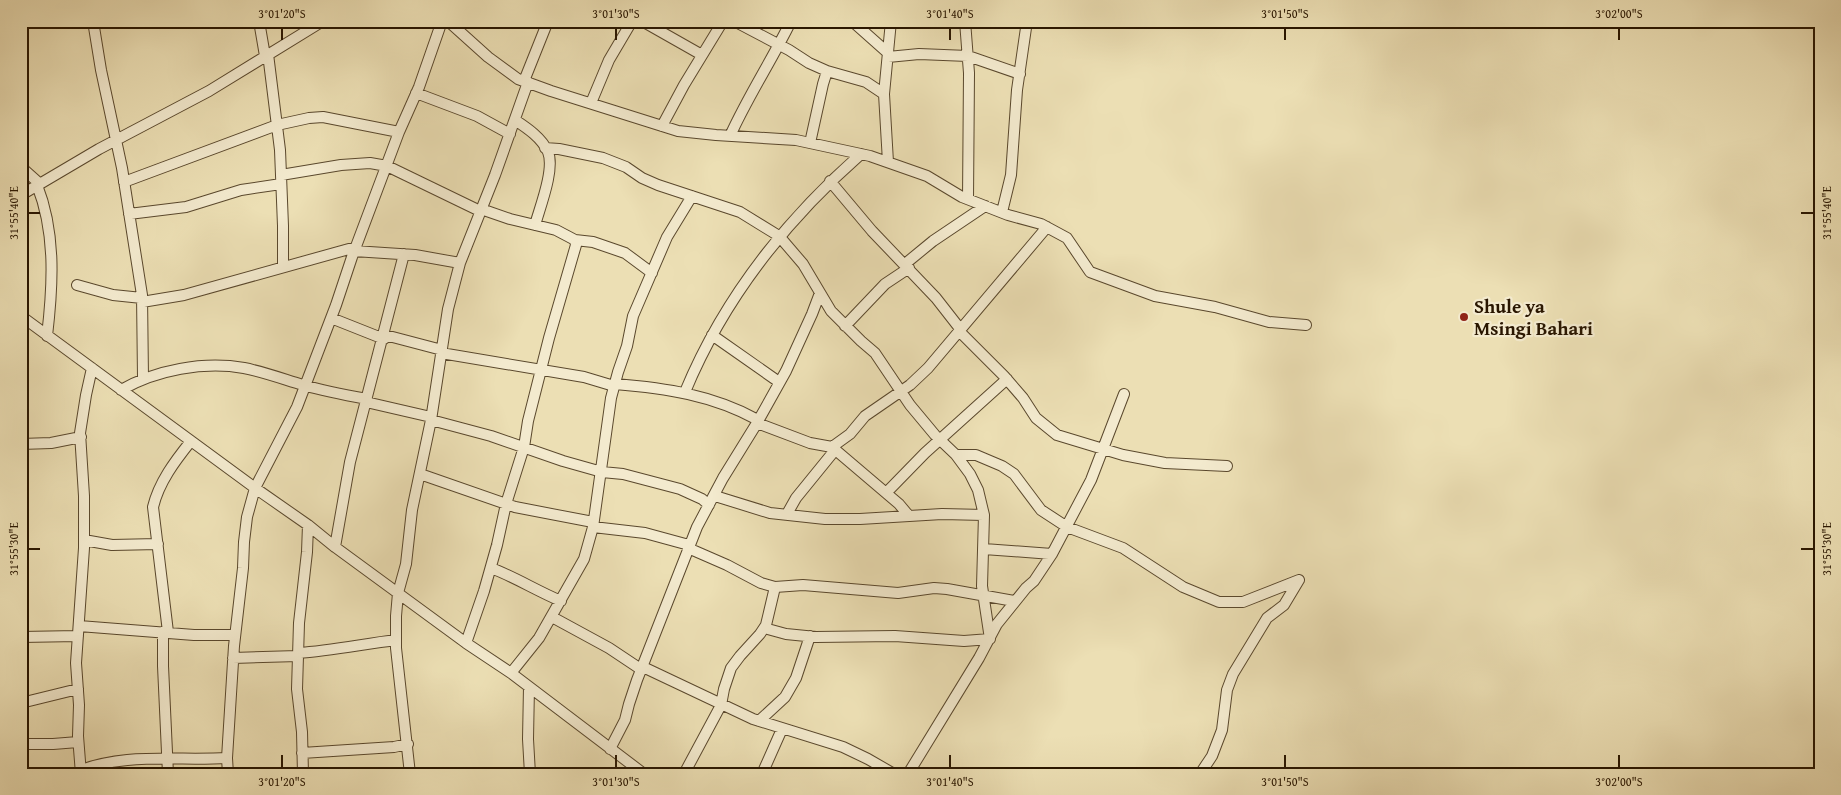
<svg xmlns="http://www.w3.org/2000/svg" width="1841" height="795" font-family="'Gentium Book Plus',serif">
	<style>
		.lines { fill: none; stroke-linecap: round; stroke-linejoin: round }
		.minor-casing { stroke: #5a482d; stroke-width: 12 }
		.minor { stroke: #f3eace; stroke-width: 10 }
		.ticks { fill: none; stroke: #291600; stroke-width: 2 }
		.poi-dot { fill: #8f2418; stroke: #f3eace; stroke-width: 2 }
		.labels { text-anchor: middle; stroke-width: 4.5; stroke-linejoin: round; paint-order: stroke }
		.poi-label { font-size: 19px; font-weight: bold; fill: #291600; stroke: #f3eace; text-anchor: start }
		.neatline { fill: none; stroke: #291600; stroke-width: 2 }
		.ticks-label { font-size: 12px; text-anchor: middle; fill: #291600 }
	</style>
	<rect width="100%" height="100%" fill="#ecdfb4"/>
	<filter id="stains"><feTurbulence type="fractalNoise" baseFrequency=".004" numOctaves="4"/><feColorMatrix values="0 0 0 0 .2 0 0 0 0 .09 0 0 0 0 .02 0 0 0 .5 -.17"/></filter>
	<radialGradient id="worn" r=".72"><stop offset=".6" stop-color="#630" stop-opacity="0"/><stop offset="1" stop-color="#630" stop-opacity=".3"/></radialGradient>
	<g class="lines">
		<defs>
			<path id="minor" d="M93,21L101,70L122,168L142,295L143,378
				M259,21L265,56
				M448,21L488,57L518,79L551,91L678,131L716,135L796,140L870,156L927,176L962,197L1008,215L1041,224L1067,238L1090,272L1155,296L1215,307L1269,322L1306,325
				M642,21L702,55
				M734,21L789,50L809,63L827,71L866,82L884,94
				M852,21L888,53
				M965,21L969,73L968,199
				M268,54L280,150L283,226V267
				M888,57L919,54L968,56L1020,74
				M524,81L548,21
				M416,93L477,116L510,134
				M591,103L609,60L632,21
				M515,120C527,128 542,138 548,152C555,169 540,207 535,225
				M662,126L684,85L723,21
				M730,136C748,96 772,60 791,21
				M810,143L823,84L827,71
				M545,148L559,149L603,158L626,167L642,178L658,185L740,212L779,236L803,264L831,311L861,341L875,353L910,405L935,435L956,455L970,474L978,490L984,515L982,586L990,639L964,641L895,636L816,637L786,634L764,628
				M888,162L884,94L891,21
				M21,167L40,184
				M281,175L341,165L370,163L387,166L480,211
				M830,181L872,231L936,298L961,330
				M124,182L277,125L309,118L323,117L399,132
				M37,185C56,233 53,285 47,336
				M21,195L99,149L209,91L323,21
				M1002,212L1011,175L1017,90L1027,21
				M129,214L186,207L241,190L281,184
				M575,240L593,242L625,253L652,273
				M354,251L415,255L460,263
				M905,264L933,241L985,206
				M77,285L113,295L142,298
				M142,302L184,295L356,247
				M21,316L255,488L308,525L335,547L466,643L511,673L644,774
				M331,318L384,339
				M845,326L885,284L909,268
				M959,331L1004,376L1023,398L1036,418L1057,435L1123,455L1165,463L1227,466
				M385,335L442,350
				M712,335L779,382
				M441,353L584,377L614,386
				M615,384C665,388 713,395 758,420
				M121,390C156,370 203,361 244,368C264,372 283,379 303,385C324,391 345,395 367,399
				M685,392C723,300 786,220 861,154
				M366,402L431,417
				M431,420L491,436L563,461L602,472L623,474L680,489L702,499L709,505
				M757,423L810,443L832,447L850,434L865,416L910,385L928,368L1047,227
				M21,444L51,443L81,437
				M832,447L899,504L909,516
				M956,455H976L1002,466L1014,474L1041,510L1067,527L1123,548L1183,587L1219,602H1243L1299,580
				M420,474L515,507L593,522
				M886,493L925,453L1007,379
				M715,496L770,513L825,519H860L942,514L984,515
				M787,514L796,498L835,450
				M593,527L645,533L689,545
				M84,540L112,545L158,544
				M335,547L350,462L404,254
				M688,548L727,565L761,583L775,587L803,585L898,593L934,588L947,589L1014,601
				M984,549L1052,554
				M491,568C515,577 537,591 561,601
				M552,617L609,648L642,670
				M79,626L194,635H235
				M163,632V666L168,774
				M168,632L153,507C159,482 175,461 191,441
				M21,637L78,636
				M466,643L484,591L497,545L506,504L524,447L528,421L549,338L576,245L575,240L556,230L510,219L481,209
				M298,653C331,651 363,644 396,640
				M233,658L298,656
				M643,667L753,719L843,747L868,759L894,774
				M511,673L539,638L584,559L593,527L611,398L618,372L627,346L633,316L667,237L692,196
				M529,687L528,739L530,774
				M21,703L78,689
				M759,721L785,697L796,678L810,636
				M21,744H53L78,742
				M610,749L625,720L629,704L637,680L697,527L723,478L757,423L786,371L812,314L820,293
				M302,753L394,747L408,744
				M74,773C122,752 176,761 227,758
				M81,774L78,736L79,705L76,663L84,548V496L80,433L86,395L92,368
				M228,774L227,758L234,646L243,568L244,542L247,517L255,488L297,407L336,305L352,257L399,132L419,87L442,21
				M303,774L302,732L297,689L299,623L307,552L308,525
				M410,774L396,648V616L398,593L406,564L412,510L431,420L448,309L460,263L495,175L528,82
				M684,774L721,705L724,689L731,668L740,656L760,634L766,625L775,587
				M762,774L782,729
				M908,774L979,658L997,624L1026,588L1034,581L1052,554L1091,480L1124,394
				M1200,774L1212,756L1222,730L1227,690L1233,674L1267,618L1284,605L1299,580"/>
		</defs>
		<!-- minor casing -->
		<use href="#minor" class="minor-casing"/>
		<!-- minor -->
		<use href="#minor" class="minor"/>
	</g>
	<!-- ticks -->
	<path class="ticks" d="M282,28V40M616,28V40M950,28V40M1285,28V40M1619,28V40M28,213H40M1801,213H1814M28,549H40M1801,549H1814M282,755V768M616,755V768M950,755V768M1285,755V768M1619,755V768"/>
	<!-- markers -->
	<circle class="poi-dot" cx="1464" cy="317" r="5"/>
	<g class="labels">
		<!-- poi labels -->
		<g class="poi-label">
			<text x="1474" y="313">Shule ya<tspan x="1474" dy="22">Msingi Bahari</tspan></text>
		</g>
	</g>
	<!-- margin -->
	<rect width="1841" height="795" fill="none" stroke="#ecdfb4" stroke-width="55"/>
	<rect x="28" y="28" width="1786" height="740" class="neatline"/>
	<g class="ticks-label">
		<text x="282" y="18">3°01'20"S</text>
		<text x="616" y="18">3°01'30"S</text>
		<text x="950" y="18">3°01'40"S</text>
		<text x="1285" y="18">3°01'50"S</text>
		<text x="1619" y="18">3°02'00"S</text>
		<text transform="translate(1827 213) rotate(-90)" y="4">31°55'40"E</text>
		<text transform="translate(14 213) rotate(-90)" y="4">31°55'40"E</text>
		<text transform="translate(1827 549) rotate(-90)" y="4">31°55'30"E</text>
		<text transform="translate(14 549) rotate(-90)" y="4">31°55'30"E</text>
		<text x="282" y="786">3°01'20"S</text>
		<text x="616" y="786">3°01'30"S</text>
		<text x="950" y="786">3°01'40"S</text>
		<text x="1285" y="786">3°01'50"S</text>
		<text x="1619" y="786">3°02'00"S</text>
	</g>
	<rect width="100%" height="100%" filter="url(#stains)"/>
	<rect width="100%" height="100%" fill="url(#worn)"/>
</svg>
